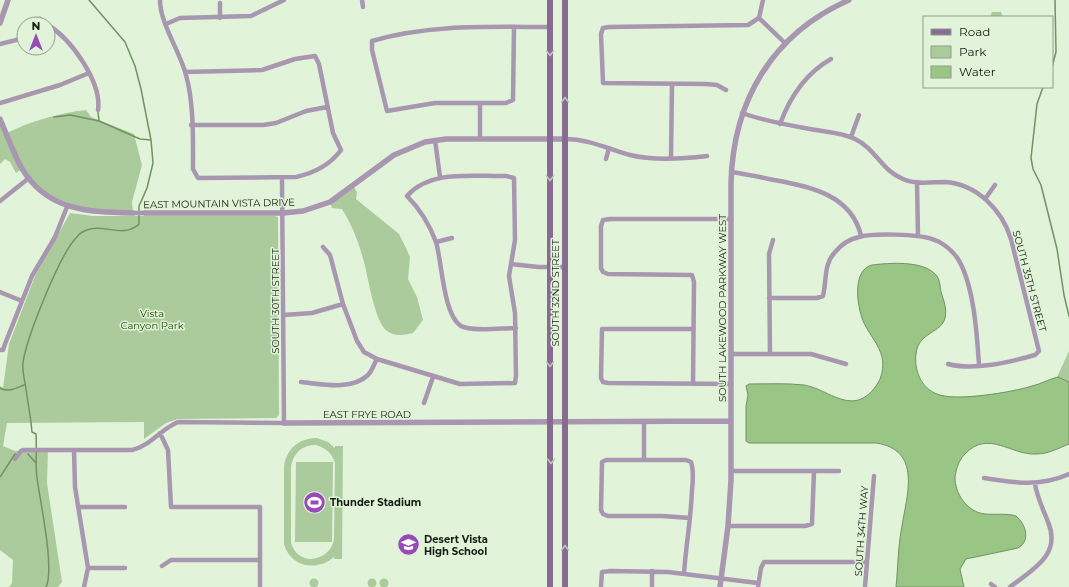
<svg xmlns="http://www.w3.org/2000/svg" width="1069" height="587" font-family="Montserrat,sans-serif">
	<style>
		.green { fill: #abcb9d; fill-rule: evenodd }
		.water { fill: #99c585; stroke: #729263 }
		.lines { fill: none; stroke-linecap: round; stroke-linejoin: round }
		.stream { stroke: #729263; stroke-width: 1.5 }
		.minor { stroke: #a996b1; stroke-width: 4.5 }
		.tertiary { stroke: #a996b1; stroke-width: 5.5 }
		.secondary { stroke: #876b93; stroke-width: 6 }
		.oneway { stroke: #c2c4c0 }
		.labels { text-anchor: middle; stroke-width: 3; stroke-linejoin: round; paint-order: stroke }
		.street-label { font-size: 10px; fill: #161c13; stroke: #e1f4d9 }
		.park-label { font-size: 10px; fill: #1d4500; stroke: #e1f4d9 }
		.poi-label { font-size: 10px; font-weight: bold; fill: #161c13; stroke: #e1f4d9; text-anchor: start }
	</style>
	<rect width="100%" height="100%" fill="#e1f4d9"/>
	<!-- green -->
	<path class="green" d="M992,12H1001L1003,17H990Z
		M86,110L91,117L134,134L142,165L132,202L133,213L79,210L47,195L22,169L16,173L10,162L5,159L0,164V119L7,133C31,121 59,113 86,110Z
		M353,186L357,192L356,199L399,234L405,246L410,257L408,279L417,297L423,320L413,333C403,335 396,337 387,331C375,323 368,277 364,262C359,243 352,225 342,209L332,208L330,202Z
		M70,213L93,216H275L278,217L279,415L276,418L178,419L166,423L144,439V422L7,423L3,446L15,451L48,449L47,483L62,582L58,587H9L12,583L13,560L0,550V386L3,388L9,344L35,276Z
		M1069,351V382L1057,377Z
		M317,438L328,442L335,448V446H343L342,559H334V557C317,572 290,567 284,544V467C286,449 299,438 317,438ZM316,445C326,448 332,453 335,463L334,540C329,562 298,567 291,543V467C293,453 302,445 316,445Z
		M296,462H333L332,542H295Z
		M379.5 583a4.5 4.5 0 1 1 9 0a4.5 4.5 0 1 1-9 0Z
		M367.5 583a4.5 4.5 0 1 1 9 0a4.5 4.5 0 1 1-9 0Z
		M309.5 583a4.5 4.5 0 1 1 9 0a4.5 4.5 0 1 1-9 0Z"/>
	<!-- water -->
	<path class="water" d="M872,265C889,263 923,260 936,275C940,279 940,286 941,292C944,301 947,309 945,318C942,333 918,332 916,354C914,370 921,388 937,394C955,402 1013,392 1032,386C1041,384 1049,379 1058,377L1069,382V444C1059,448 1048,454 1037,454C1012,456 988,429 965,454C959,460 956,469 955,477C955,494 967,512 985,514C996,515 1006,513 1016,516C1026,524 1031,541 1018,548L966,559L960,569L964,587H896C898,567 898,546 902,526C907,494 922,450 876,443H749L746,441V406L748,395L746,386L749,384C767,384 787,383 804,385C829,389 853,418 876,386C882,378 884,367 882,357C879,345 870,335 865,325C857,310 851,270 872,265Z"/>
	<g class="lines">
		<!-- stream -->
		<path class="stream" d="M1052,67L1056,52L1055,0
			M1043,87L1037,104L1031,158L1033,169L1041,185L1057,249L1064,295L1069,316
			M98,112L99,121L140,139L151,140
			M54,117L70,115L99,121
			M0,388C8,393 16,388 24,385
			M28,454L36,463
			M0,477L15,454
			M46,587C55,569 40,501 37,478C35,464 37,449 36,434L32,432C31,420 29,408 27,396C26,385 22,374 23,363C26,339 60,253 77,237C79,234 84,231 87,230C102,223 124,239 139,224V206L147,188L153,163L151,140L141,89L135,66L125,42L89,0"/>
		<!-- minor -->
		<path class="minor" d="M160,0C160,24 180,51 186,75C194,103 193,140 193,169L198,178L296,177C314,173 330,165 341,150L333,133L319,64L315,56L295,59L262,70L185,72
			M362,0L363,7
			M220,18V3
			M759,18L785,43
			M40,19L46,24
			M166,24L180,18L251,16L284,0
			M48,25C71,39 102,82 98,110
			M514,27L513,100L506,103H435L387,111L372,50V41C430,24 490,27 550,27
			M0,44L24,38
			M726,90L717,85L706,84L603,83L601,34L603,28L609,27L748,25L759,18L763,0
			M0,103L60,85L89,73
			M480,103V139
			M742,113C764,121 787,125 810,129C825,132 841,132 855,139C875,148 882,171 903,179C916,185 932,182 945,182C977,184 1002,210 1011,239L1039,351L1035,355C1010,362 974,371 948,364
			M780,124C790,97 806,73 831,59
			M191,125H263L276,123L306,111L327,107
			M851,137L859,115
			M565,139C589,139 608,149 630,155C654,161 682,159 707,156
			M435,140L440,177
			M671,158L672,84
			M606,159L609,148
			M731,172C745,174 760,177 774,180C809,186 852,195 861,236
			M917,182L918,236
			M985,199L995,185
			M0,201L29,178
			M133,213H145
			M436,242L452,238
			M323,247L330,255L343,304L357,341L364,352L377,359L460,384L515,383L516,376L515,313L509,276L515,240L514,178L506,176C474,177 430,169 407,196C419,208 430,226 436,242C442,261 443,315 461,326C473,332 502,328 516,328
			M511,264L538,267H565
			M0,292L22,301
			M769,298H817L823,296C827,280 823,264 836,251C842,244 850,239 859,237C873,233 918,234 932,239C942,242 952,250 958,259C974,285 977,335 979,365
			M284,315L312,313L343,304
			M693,329H602L601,378L603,382L608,383L731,384
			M0,350H3L5,344L32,276L55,237L67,207
			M731,354H811L846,364
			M770,354L769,254L773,240
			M301,382C322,384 351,391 368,375C372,371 374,364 377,359
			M693,384L694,282L692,275L608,274L603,272L601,268V226L603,220L610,219H731
			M424,403L433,377
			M644,421V460
			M160,433L168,450L171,507H260V587
			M74,450L75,487L88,568L84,587
			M15,459L21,451L24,450H132C150,446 161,429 178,422L284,423L282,179
			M731,471H839
			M984,478C1015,483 1040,487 1069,474
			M78,507H125
			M728,526H805L812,524L814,471
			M162,566L171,560H260
			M88,568H125
			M652,571V587
			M684,573C686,545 691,518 692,490C693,481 694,471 691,462L686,460H606L602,462L601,510L603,514L608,516H662L690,518
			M991,584L995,587
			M601,587L602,572L610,571L668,572L758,583
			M758,587L761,568L764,562H867
			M865,587L874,476
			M1010,587C1032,570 1062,555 1048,522C1043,509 1037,497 1035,484"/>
		<!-- tertiary -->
		<path class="tertiary" d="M0,23L8,0
			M0,119C7,135 13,152 21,167C46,211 88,212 133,213
			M145,213H283L303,211L330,202L394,155L425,142L446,139H565
			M284,423L731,421
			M720,587L728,526L731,480V183C733,101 772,34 849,0"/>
		<!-- secondary -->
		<path class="secondary" d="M550,0V587
			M565,0V587"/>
	</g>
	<!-- one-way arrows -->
	<defs><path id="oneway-chevron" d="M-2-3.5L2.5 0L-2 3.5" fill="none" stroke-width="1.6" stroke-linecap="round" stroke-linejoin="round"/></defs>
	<g class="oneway">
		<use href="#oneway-chevron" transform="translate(550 53) rotate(90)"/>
		<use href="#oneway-chevron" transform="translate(565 100) rotate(-90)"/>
		<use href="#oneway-chevron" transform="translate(550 178) rotate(90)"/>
		<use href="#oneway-chevron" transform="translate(550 364) rotate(90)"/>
		<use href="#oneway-chevron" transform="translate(551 461) rotate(90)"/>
		<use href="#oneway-chevron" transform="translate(565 548) rotate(-90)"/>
	</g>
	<!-- icons -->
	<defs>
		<symbol id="stadium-disc" viewBox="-11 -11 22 22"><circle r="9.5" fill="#9a49b9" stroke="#e1f4d9"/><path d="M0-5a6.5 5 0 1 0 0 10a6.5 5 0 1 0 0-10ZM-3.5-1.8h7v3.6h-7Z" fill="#fff"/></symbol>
		<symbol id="school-disc" viewBox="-11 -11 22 22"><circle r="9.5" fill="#9a49b9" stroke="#e1f4d9"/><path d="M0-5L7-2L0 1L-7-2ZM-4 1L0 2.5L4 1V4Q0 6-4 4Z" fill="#fff"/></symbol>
	</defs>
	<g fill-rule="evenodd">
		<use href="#stadium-disc" x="302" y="490" width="25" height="25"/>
		<use href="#school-disc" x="396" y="532" width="25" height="25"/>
	</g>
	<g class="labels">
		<!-- street labels -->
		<g class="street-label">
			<text transform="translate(219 203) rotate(-1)" y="4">EAST MOUNTAIN VISTA DRIVE</text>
			<text transform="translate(1030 281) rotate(75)" y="4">SOUTH 35TH STREET</text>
			<text transform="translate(555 293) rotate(-90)" y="4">SOUTH 32ND STREET</text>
			<text transform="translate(275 301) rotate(-90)" y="4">SOUTH 30TH STREET</text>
			<text transform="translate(722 308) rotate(-90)" y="4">SOUTH LAKEWOOD PARKWAY WEST</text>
			<text x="367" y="418">EAST FRYE ROAD</text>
			<text transform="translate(861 531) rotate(-86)" y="4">SOUTH 34TH WAY</text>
		</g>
		<!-- park labels -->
		<g class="park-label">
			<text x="152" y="317">Vista<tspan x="152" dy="12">Canyon Park</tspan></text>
		</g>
		<!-- poi labels -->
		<g class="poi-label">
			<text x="330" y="506">Thunder Stadium</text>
			<text x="424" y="543">Desert Vista<tspan x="424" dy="12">High School</tspan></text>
		</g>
	</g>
	<!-- legend -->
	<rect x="923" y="16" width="130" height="72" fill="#e1f4d9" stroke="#909e8a"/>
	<rect x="931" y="29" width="20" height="6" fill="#876b93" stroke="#909e8a"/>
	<text x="959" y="36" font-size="12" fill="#161c13">Road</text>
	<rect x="931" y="46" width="20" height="12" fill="#abcb9d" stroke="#909e8a"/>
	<text x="959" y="56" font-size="12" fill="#161c13">Park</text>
	<rect x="931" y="66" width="20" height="12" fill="#99c585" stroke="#909e8a"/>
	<text x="959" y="76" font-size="12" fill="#161c13">Water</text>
	<!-- north arrow -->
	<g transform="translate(36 36)"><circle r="19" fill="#e1f4d9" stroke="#909e8a"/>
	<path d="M0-3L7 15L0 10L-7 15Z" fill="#9a49b9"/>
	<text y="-6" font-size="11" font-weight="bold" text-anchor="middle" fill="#161c13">N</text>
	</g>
</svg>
